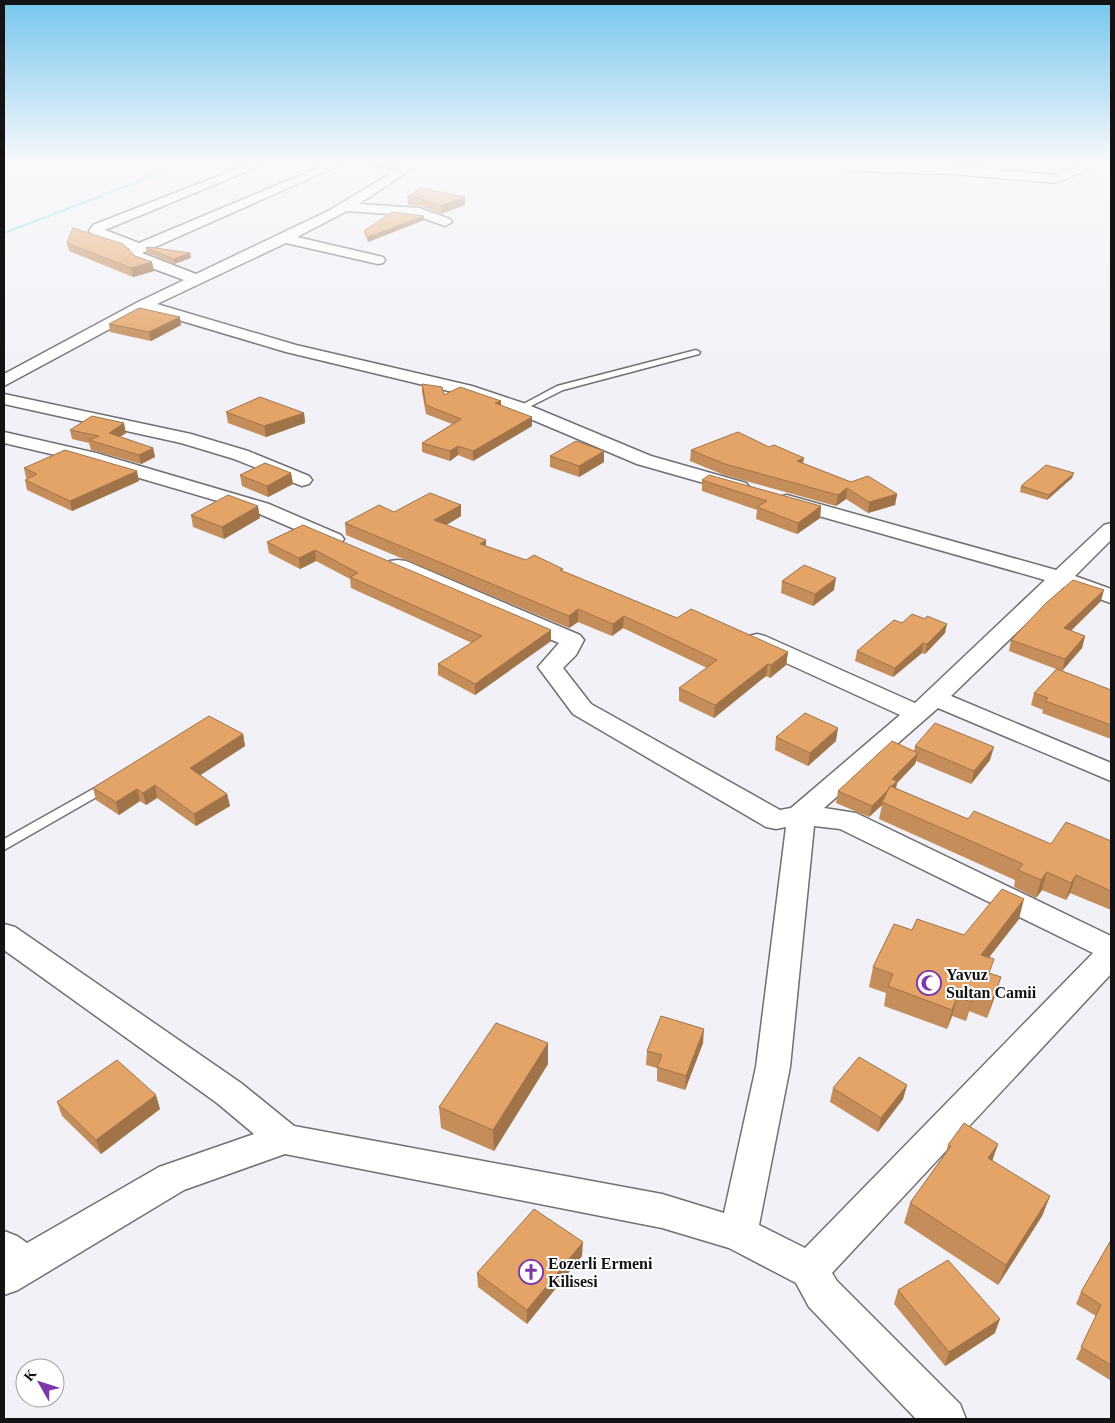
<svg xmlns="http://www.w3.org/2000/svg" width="1115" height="1423" font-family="Georgia,serif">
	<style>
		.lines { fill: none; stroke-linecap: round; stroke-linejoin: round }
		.stream { fill: #6ce0f4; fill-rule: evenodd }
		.lane-casing { stroke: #6f6f74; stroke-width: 3 }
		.street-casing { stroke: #6f6f74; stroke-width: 3 }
		.lane { fill: #fff; fill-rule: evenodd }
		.street { fill: #fff; fill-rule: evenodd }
		.wall { fill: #c48d59 }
		.shaded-wall { fill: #a07349 }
		.building { fill: #e4a468; stroke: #a07349 }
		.labels { text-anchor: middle; stroke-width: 4; stroke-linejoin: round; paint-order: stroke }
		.near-poi-label { font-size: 16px; font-weight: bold; fill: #131315; stroke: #fff; text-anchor: start }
	</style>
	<rect width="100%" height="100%" fill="#f1f1f7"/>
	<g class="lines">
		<!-- stream -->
		<path class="stream" d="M174,164H178L131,186L4,234V232L129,184Z"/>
		<defs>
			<path id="lane" d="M696,350L700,352L699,354L563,390L523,410L516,408L557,386Z
				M109,780L116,784L114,787L4,850V839Z"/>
			<path id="street" d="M249,164H265L105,230L139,243L327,164H342L142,253L196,274L330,210L406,164H419L359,204L419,208L450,219L452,222L445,226L417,216L347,211L297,237L383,257L385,260L383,263L378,264L286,243L157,304L296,345L472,386L526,404L651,456L746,483L749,487L746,491L739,493L637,464L514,412L461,394L286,352L145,310L4,386V374L138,302L184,280L138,263L126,254L130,249L91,234L89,231L93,225Z
				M850,164L953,166L1055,175L1084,164H1099L1056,183L953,174L846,171V165Z
				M4,394L191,434L248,451L309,476L312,480L309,484L302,486L234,459L181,443L4,404Z
				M4,432L96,453L269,504L341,535L344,539L341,543L334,545L327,543L255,512L85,462L4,443Z
				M787,495L1056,570L1104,525L1111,523V540L1075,576L1111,589V603L1064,587L951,696L1111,763V781L938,708L824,808L856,813L1111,936V974L832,1273L837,1281L960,1404L966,1419H916L809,1307L796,1283L729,1248L662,1228L285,1154L184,1190L18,1290L4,1295V1231L17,1236L27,1243L159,1167L254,1134L217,1103L4,950V924L15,927L241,1083L294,1126L662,1194L724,1213L756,1067L786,827L776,829L766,827L573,714L538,667L559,643L390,571L387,566L390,561L398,560L406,561L580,635L584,640L576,655L563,668L591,704L780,810L791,808L900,715L749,646L745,641L749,636L757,634L765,636L915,703L1045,580L780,505L777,501L780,497ZM814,826L840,829L1093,953L805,1248L759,1225L790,1067Z"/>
		</defs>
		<!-- lane casing -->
		<use href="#lane" class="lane-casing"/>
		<!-- street casing -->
		<use href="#street" class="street-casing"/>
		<!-- lane -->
		<use href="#lane" class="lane"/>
		<!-- street -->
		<use href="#street" class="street"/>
	</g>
	<!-- wall -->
	<path class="wall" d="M356,164H401L389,171Z
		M407,197H465V205L441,214L420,206L408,205Z
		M424,220L368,242L365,235L364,231Z
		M67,243L135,256L152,262L154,271L133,277L69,251Z
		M146,248L190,253L191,258L174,264L147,253Z
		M109,324L181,325L151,341L110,332Z
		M422,384L444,395L501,401V406L532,417V426L473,461L458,455L450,461L422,452V443L452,424L426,414L422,392Z
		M226,412L304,413L305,423L266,437L228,423Z
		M70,430L126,433L120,437L153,448L155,457L141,464L91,450L89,443L72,439Z
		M691,450L803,463L851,482L897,494L895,505L868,513L846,499L836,506L724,475L690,461Z
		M550,456L604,462L579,477L550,467Z
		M24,468L139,481L72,511L27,490L25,480L28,478H26Z
		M291,473L293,484L268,497L242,486L240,475Z
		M1072,478L1047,500L1020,492L1021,486Z
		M702,480L821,506L820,518L797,534L756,519L757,510L702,491Z
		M461,505V516L446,525L486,546L526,560L563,571L677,618L788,652L786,665L770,678L766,676L714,718L679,701V688L707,668L623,628L612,636L578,622L569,628L346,535L345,523L394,512Z
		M191,515L260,518L224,539L193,527Z
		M303,525L551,641L475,695L438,675V664L472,643L351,588L350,579L316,561L300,569L269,553L267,542Z
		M782,581L834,590L813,606L781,593Z
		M1101,601L1071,631L1085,636L1082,648L1062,671L1111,690V739L1042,713L1043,710L1031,705L1034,693L1056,669L1009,651L1011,640Z
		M925,619L945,633L925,654L922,653L893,677L855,661L857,651L902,623Z
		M243,734L245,746L200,775L227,794L230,806L196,826L157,798L146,805L140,801L119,815L96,800L93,788Z
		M776,737L836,741L808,766L775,750Z
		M915,746L990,760L971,784L916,761L915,764L897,783L896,788L968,819L1051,844L1111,841V910L1070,893L1066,900L1042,890L1036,898L1014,887L1015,880L879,819L882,805L869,817L836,803L838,791L914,751Z
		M1019,919L989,957L990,973L995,996L987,1018L969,1011L966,1021L952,1016L947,1029L884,1006L886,993L869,987L873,967L912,930L964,935Z
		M548,1043V1064L494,1151L441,1128L439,1107Z
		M703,1043L685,1090L657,1081V1068L646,1065L647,1051Z
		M907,1085L903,1099L878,1132L830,1102L833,1088Z
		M57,1102L160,1109L101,1154L62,1116Z
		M998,1144L992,1161L1050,1196L1042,1216L998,1285L904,1223L910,1203L946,1152L948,1145Z
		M1111,1240V1377L1110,1380L1076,1359L1096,1316L1076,1304L1081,1292Z
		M582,1256L527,1324L478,1287L477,1273Z
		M898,1290L995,1333L945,1366L894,1304Z"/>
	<!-- shaded-wall -->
	<path class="shaded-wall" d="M391,164H401L389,171L388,166Z
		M465,197V205L441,214V206Z
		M424,216V220L368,242V237Z
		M190,253L191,258L174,264V259Z
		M152,262L154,271L133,277L131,268Z
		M180,317L181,325L151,341L149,332Z
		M501,401V409L495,403Z
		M304,413L305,423L266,437L264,426Z
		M532,417V426L473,461V451Z
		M124,423L126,433L111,442L109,433Z
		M458,446V455L450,461V451Z
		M153,448L155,457L141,464L139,455Z
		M604,451V462L579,477V466Z
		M804,458L802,468L797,461Z
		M137,471L139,481L72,511L70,501Z
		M291,473L293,484L268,497L267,486Z
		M1074,473L1072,478L1047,500L1049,495Z
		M847,488L846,499L836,506L838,495Z
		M897,494L895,505L868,513L869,502Z
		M461,505V516L435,532L434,520Z
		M258,506L260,518L224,539L222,527Z
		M821,506L820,518L797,534L798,523Z
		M486,540V552L480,544Z
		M315,550L316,561L300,569L299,558Z
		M836,578L834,590L813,606L815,594Z
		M1104,590L1101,601L1061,640L1064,628Z
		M578,609V622L569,628V616Z
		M624,616L623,628L612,636L613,624Z
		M947,624L945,633L925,654L927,644Z
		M551,630V641L475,695V684Z
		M1085,636L1082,648L1062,671L1065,659Z
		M923,643L922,653L893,677L895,668Z
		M788,652L786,665L770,678L771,665Z
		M768,664L766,676L714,718L715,705Z
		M838,728L836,741L808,766L810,753Z
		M243,734L245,746L193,780L190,768Z
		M994,747L990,760L971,784L974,771Z
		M918,753L915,764L897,783L895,792L882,802V805L869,817L872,806L892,779Z
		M155,785L157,798L146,805L143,793Z
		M137,789L140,801L119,815L116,802Z
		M227,794L230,806L196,826L194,814Z
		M1047,872L1042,890L1036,898L1041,880Z
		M1076,875L1070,893L1066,900L1071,883Z
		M1024,899L1019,919L976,974L981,955Z
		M1001,977L995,996L987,1018L993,998Z
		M974,991L969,1011L966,1021L971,1002Z
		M957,997L952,1016L947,1029L952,1010Z
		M704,1029L703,1043L685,1090L686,1076Z
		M548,1043V1064L494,1151L493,1130Z
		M907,1085L903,1099L878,1132L881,1118Z
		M156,1095L160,1109L101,1154L96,1140Z
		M998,1144L991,1164L988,1158Z
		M1050,1196L1042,1216L998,1285L1006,1265Z
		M583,1242L582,1256L527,1324V1310Z
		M1000,1319L995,1333L945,1366L949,1352Z"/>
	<!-- building -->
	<path class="building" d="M380,164H391L388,166Z
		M421,188L465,197L441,206L419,198L407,197Z
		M392,212L424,216L368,237L364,231Z
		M73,228L123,244L135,256L152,262L131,268L67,243Z
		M149,247L190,253L174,259L146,248Z
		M139,308L180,317L149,332L109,324Z
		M422,384L442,387L444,395L460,387L501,401L495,403L532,417L473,451L458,446L450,451L422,443L461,419L426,405Z
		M260,397L304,413L264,426L226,412Z
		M92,416L124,423L109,433L153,448L139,455L89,440L99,436L70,430Z
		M738,432L769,447L774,445L804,458L797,461L851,482L868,476L897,494L869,502L847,488L838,495L725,464L691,450Z
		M576,441L604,451L579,466L550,456Z
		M65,450L137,471L70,501L25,480L37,474L24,468Z
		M265,463L291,473L267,486L240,475Z
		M1046,465L1074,473L1049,495L1021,486Z
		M709,475L821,506L798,523L757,507L767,501L702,480Z
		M430,493L461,505L434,520L486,540L480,544L526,560L534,555L563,569L560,570L677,618L691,609L788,652L771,665L768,664L715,705L679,688L717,660L624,616L613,624L578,609L569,616L345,523L379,505L394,512Z
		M228,495L258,506L222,527L191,515Z
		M303,525L551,630L475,684L438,664L482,636L350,577L358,573L315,550L299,558L267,542Z
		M804,565L836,578L815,594L782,581Z
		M1073,580L1104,590L1064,628L1085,636L1065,659L1011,640L1046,603Z
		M912,614L925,619L927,616L947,624L927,644L923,643L895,668L857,651L894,620L902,623Z
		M1057,669L1111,690V725L1045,701L1048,698L1034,693Z
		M805,713L838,728L810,753L776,737Z
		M209,716L243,734L190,768L227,794L194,814L155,785L143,793L137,789L116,802L93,788Z
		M935,723L994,747L974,771L915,746Z
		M892,741L918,753L892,779L897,781L892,786H890L888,790L872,806L838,791Z
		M890,786L968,819L974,811L1051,844L1066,822L1111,841V891L1076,875L1071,883L1047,872L1041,880L1018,870L1023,864L882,802Z
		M1002,889L1024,899L981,955L994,959L989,973L1001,977L993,998L974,991L971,1002L957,997L952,1010L888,986L893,974L873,967L894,924L912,930L917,919L964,935Z
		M661,1016L704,1029L686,1076L657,1067L662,1055L647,1051Z
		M496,1023L548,1043L493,1130L439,1107Z
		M859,1057L907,1085L881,1118L833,1088Z
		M117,1060L156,1095L96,1140L57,1102Z
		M964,1123L998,1144L988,1158L1050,1196L1006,1265L910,1203L951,1146L948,1145Z
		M534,1209L583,1242L527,1310L477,1273Z
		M1111,1240V1365L1081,1347L1101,1305L1081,1292Z
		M948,1260L1000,1319L949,1352L898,1290Z"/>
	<!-- sky -->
	<linearGradient id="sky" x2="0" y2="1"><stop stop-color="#76c6ed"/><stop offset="0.45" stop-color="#f9f9fb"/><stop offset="1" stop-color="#f9f9fb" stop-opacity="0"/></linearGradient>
	<rect width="1115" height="363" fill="url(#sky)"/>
	<!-- icons -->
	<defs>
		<symbol id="mosque-ring" viewBox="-11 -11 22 22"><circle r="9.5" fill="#fff" stroke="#7d37aa" stroke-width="1.5"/><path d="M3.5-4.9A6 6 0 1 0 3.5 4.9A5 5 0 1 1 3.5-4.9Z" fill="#7d37aa"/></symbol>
		<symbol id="church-ring" viewBox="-11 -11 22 22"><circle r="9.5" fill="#fff" stroke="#7d37aa" stroke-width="1.5"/><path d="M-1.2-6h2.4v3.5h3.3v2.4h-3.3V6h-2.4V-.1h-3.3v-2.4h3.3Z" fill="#7d37aa"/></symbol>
	</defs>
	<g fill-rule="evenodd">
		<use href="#mosque-ring" x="915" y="969" width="28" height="28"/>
		<use href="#church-ring" x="517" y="1258" width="28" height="28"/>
	</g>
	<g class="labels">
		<!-- near-poi labels -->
		<g class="near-poi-label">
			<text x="946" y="980">Yavuz<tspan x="946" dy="18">Sultan Camii</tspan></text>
			<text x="548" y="1269">Eozerli Ermeni<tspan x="548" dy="18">Kilisesi</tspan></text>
		</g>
	</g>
	<!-- border -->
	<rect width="1115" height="1423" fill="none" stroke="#131315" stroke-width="10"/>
	<!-- north arrow -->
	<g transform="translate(40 1383) rotate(309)"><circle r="24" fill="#ffffff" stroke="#a1a1a1"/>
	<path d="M0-4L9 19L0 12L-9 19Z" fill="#7d37aa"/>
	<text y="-8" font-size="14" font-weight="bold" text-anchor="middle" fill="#131315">K</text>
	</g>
</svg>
